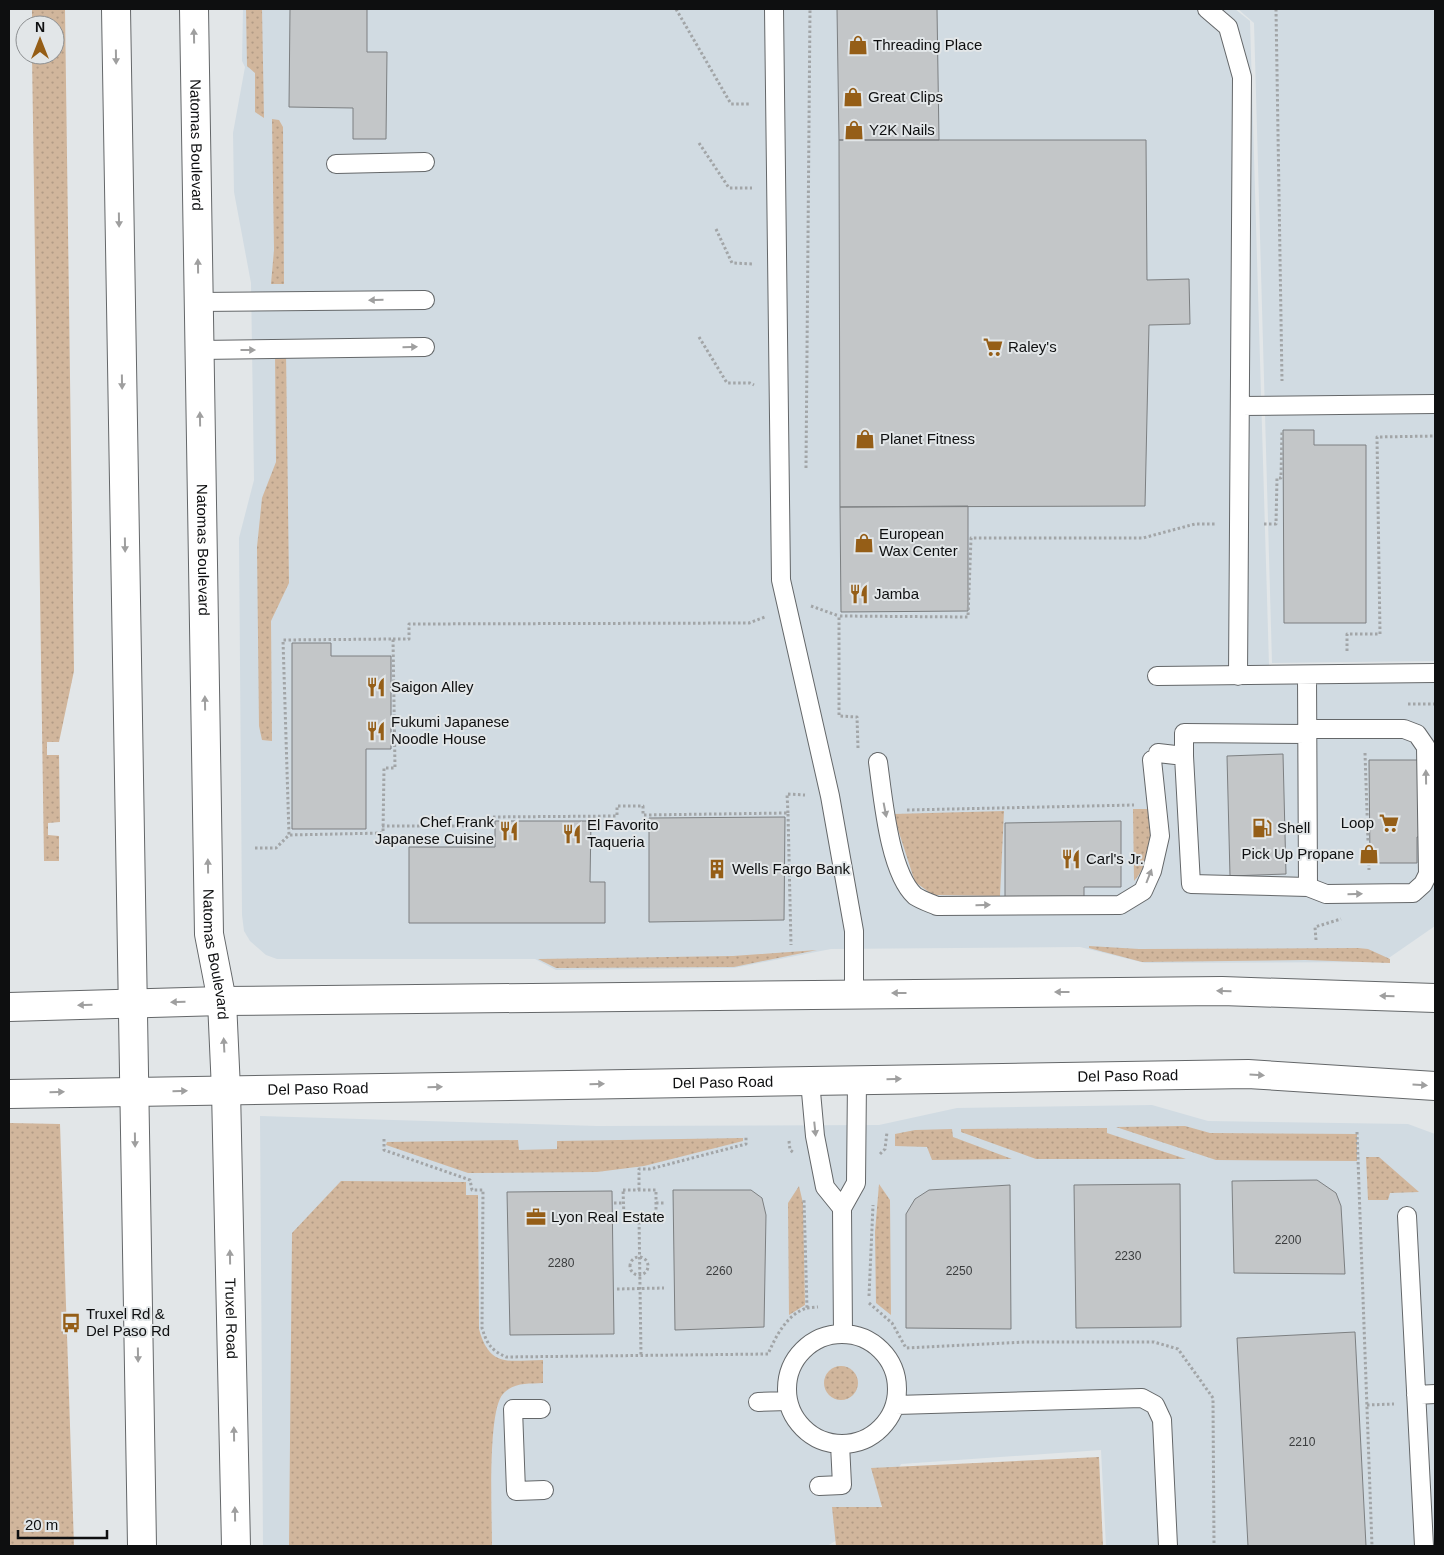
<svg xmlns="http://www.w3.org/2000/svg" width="1444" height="1555" font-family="Arial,sans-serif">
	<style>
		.built { fill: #d1dbe2 }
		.grass { fill: url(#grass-dots) }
		.building { fill: #c3c6c8; stroke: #7c7f81 }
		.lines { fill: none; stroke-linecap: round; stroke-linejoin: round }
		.service-casing { stroke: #646769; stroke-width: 20 }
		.secondary-casing { stroke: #646769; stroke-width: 30 }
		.path { stroke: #a2a5a7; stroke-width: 3; stroke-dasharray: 2.5 2.5; stroke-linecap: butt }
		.service { stroke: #fff; stroke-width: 18 }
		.secondary { stroke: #fff; stroke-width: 28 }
		.oneway { fill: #9f9f9f }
		.labels { text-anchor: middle; stroke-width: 4; stroke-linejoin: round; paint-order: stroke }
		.number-label { font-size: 12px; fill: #3b3d3e }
		.poi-label { font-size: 15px; fill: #0e0f10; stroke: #e2e6e8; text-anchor: start }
		.street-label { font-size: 15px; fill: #0e0f10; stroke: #e2e6e8 }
	</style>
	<defs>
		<pattern id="grass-dots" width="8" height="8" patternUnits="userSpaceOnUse" patternTransform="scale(1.25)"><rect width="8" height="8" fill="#d1b69c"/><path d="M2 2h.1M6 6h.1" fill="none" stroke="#b29b85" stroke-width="1.8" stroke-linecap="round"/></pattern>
	</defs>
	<rect width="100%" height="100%" fill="#e2e6e8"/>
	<!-- built -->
	<path class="built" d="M243,9H1235L1250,21L1269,665L1435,664V926L1383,962L1145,963L1080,947L831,949L734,968L556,970L535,959H277L266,955L250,941L244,931L242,915L239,538L254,480L251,283L234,192L233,133L245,67L242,61Z
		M1238,9H1435V661L1272,663L1254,23Z
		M1152,1105L1208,1121L1408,1124L1435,1134V1546H1106L1101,1450L901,1464L875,1518L827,1546H263L260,1116L597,1126L879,1125L957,1108Z"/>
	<!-- grass -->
	<path class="grass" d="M32,9H65L74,671L59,742H47V755H59L60,822L48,823V835L59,836V861H44L32,55H55V25H32Z
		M246,9H262L264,118L255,112V73L247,66Z
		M272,119L279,120L283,127L284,284H271L274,250Z
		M286,352L289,583L271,621L272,741L262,740L259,726L257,547L262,498L276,462L275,353Z
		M1133,809H1151C1152,830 1150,865 1134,881Z
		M1004,811L1000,896L933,895L915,882L893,814Z
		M1089,946L1139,949L1358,948L1368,949L1390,959V963L1305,960L1142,962L1089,948Z
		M817,950L734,967L556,968L538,959L733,956Z
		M9,1123L60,1124L74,1546H9Z
		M1185,1126L1210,1133L1357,1134V1161L1216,1160L1116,1127Z
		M1107,1128V1133L1186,1159H1036L961,1132V1129Z
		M952,1129L953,1137L1012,1159L932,1160L927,1147L895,1146V1134L915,1130Z
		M743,1138V1141L644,1166L597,1172L468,1173L386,1145L387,1142L518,1140L519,1150L557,1149V1141Z
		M1366,1157H1379L1419,1192L1390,1193L1388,1200H1368Z
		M341,1181L466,1182V1195H478L479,1329C490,1369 509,1360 543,1360V1383C528,1384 514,1382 503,1394C487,1411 492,1518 492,1546H289L292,1233Z
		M879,1184L890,1200L891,1315L876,1303L875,1232Z
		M799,1186L803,1203L805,1305L789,1315L788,1203Z
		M824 1383a17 17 0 1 1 34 0a17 17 0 1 1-34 0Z
		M1099,1457L1103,1546H836L832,1507H882L871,1468Z"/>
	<!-- building -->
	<path class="building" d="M290,9H367V52H387L386,139H353V108L289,107Z
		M837,9H937L939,140H839Z
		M839,140H1146L1147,280L1189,279L1190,324L1149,325L1145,506L840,507Z
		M1283,430H1314V445H1366V623H1284Z
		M968,506V611L841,612L840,507Z
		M292,643H331V656H391V749H366V829H292Z
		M1283,754L1286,874L1230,876L1227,756Z
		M1369,760H1419V766H1435V836L1417,837V863H1370Z
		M785,817L784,920L649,922V818Z
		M495,821H591L590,882H605V923H409V847H495Z
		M1121,821V887H1084V897H1005V823Z
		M1317,1180L1336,1193L1341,1206L1345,1274L1234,1273L1232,1181Z
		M1180,1184L1181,1327L1076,1328L1074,1185Z
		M1010,1185L1011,1329L906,1328V1214L915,1199L929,1190Z
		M673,1190H751L762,1198L766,1215L764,1327L675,1330Z
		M612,1191L614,1334L510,1335L507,1192Z
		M1355,1332L1366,1546H1248L1237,1338Z"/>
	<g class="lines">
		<defs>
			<path id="service" d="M774,9L781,580L830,796L854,931V994
				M1207,9L1228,27L1242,77L1238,676
				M336,164L425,162
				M198,302L425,300
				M199,350L425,347
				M1240,406L1435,404
				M1157,676L1435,673
				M1307,729H1404L1417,734L1426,747L1428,874L1423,884L1413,893L1326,894L1308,887
				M1158,753L1184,756L1191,884L1308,887L1307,675
				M1184,756V733L1307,734
				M878,762C883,797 889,872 915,896C921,900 930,903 937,906L1120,905L1143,891L1152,871L1160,836L1152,760
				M810,1081L815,1136L825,1187L842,1208
				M1407,1216L1424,1546
				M787 1389a55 55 0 1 1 110 0a55 55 0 1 1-110 0Z
				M843,1334L842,1208L856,1183L857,1080
				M1416,1395L1435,1394
				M758,1402L788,1401
				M896,1405L1142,1398L1155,1405L1162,1420L1168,1546
				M541,1409H513L516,1491L544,1490
				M819,1486L842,1485L840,1444"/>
			<g id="secondary">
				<path d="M116,9L142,1546"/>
				<path id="s1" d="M194,9L209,934L222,1001L226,1090L236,1546"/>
				<path d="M9,1007L222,1001L1222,991L1435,998"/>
				<path id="s2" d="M9,1094L1248,1074L1435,1086"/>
			</g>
		</defs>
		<!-- service casing -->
		<use href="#service" class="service-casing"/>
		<!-- secondary casing -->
		<use href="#secondary" class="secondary-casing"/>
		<!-- path -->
		<path class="path" d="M676,9L731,104H751
			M1276,9L1282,381
			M699,143L729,188H752
			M716,229L732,263L753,264
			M699,337L727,383H750L754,385
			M806,468L810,9
			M1264,524H1276L1277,478H1281L1282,430
			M811,606L839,616
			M393,639H409V624L749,623L765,617
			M1347,651V634H1380L1377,437L1435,436
			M1408,704H1435
			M858,748L857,717L839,716V616L968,617L971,538H1143L1195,524H1215
			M1365,753L1369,870
			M907,810L1134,805
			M788,813L787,794L805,795
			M382,826H489V817L617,816V806H643V815L788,813L791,945
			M255,848H276L289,835L283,640L393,639L395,768H384L383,833L289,835
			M1316,940L1315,927L1341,919
			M1357,1132L1372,1546
			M384,1139V1150L470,1180L472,1190H483L482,1328C487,1344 491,1350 506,1357L768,1354C776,1336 787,1314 807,1308L804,1200
			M789,1141L790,1150L794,1153
			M880,1154L885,1149L887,1132
			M623,1190H656V1217H624Z
			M639,1190V1169H650L746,1144V1137
			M614,1203H623
			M656,1203H665
			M639,1217L641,1356
			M630 1266a9 9 0 1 1 18 0a9 9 0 1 1-18 0Z
			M617,1289L664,1288
			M869,1296L873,1205
			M869,1303L892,1323L906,1348L1025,1342H1154L1178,1349L1213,1398L1214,1546
			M807,1308L818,1307
			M1367,1405L1394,1404"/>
		<!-- service -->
		<use href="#service" class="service"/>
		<!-- secondary -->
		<use href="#secondary" class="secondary"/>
	</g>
	<!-- one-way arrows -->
	<defs><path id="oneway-solid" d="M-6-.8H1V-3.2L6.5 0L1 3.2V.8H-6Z" transform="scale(1.25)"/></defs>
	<g class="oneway">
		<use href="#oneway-solid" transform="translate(194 36) rotate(-91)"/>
		<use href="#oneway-solid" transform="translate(116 57) rotate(89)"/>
		<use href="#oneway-solid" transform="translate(119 220) rotate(89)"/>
		<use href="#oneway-solid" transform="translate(198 266) rotate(-91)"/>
		<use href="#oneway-solid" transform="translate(376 300) rotate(179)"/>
		<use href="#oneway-solid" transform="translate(410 347) rotate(-1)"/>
		<use href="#oneway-solid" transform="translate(248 350)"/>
		<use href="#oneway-solid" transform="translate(122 382) rotate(89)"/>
		<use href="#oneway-solid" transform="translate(200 419) rotate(-91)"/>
		<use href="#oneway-solid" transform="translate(125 545) rotate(89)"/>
		<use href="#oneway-solid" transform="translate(205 703) rotate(-91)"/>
		<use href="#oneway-solid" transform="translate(1426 777) rotate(-91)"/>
		<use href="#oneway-solid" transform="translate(885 810) rotate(79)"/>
		<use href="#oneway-solid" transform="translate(208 866) rotate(-91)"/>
		<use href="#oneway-solid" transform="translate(1149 876) rotate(-69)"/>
		<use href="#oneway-solid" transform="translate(1355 894) rotate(-1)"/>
		<use href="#oneway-solid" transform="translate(983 905) rotate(-1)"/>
		<use href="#oneway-solid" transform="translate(1224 991) rotate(-179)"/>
		<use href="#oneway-solid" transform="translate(1062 992) rotate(180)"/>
		<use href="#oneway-solid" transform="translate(899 993) rotate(180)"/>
		<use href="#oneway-solid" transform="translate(1387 996) rotate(-178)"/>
		<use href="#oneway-solid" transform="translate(178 1002) rotate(178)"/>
		<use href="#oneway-solid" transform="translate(85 1005) rotate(178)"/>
		<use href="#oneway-solid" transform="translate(224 1045) rotate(-93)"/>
		<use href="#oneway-solid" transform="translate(1257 1075) rotate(3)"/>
		<use href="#oneway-solid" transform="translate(894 1079) rotate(-1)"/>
		<use href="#oneway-solid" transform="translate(597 1084) rotate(-1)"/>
		<use href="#oneway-solid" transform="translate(1420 1085) rotate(3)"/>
		<use href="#oneway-solid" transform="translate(435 1087) rotate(-1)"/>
		<use href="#oneway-solid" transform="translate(180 1091) rotate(-1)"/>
		<use href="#oneway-solid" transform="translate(57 1092) rotate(-1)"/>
		<use href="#oneway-solid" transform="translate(815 1129) rotate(84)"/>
		<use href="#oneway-solid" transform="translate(135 1140) rotate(89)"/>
		<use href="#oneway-solid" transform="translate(230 1257) rotate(-91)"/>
		<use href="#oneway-solid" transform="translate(138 1355) rotate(89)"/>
		<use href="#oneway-solid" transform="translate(234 1434) rotate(-91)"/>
		<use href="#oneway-solid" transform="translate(235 1514) rotate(-91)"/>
	</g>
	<!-- icons -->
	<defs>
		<symbol id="shop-bare" viewBox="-9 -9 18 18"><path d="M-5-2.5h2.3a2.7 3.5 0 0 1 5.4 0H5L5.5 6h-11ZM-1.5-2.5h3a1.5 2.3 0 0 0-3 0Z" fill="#955e17" stroke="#e2e6e8" stroke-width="2.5" paint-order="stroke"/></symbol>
		<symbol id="supermarket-bare" viewBox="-9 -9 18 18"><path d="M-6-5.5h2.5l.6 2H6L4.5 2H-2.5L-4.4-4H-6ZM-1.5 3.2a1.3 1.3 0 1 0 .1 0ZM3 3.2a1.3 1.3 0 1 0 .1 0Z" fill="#955e17" stroke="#e2e6e8" stroke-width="2.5" paint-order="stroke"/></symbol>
		<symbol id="restaurant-bare" viewBox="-9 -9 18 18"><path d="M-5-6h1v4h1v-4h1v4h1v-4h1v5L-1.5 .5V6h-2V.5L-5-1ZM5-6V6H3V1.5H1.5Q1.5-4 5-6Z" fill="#955e17" stroke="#e2e6e8" stroke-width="2.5" paint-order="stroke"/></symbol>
		<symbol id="fuel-bare" viewBox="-9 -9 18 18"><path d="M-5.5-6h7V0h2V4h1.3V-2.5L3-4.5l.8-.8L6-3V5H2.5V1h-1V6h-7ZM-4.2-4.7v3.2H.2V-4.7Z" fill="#955e17" stroke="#e2e6e8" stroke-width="2.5" paint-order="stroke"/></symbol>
		<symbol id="building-bare" viewBox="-9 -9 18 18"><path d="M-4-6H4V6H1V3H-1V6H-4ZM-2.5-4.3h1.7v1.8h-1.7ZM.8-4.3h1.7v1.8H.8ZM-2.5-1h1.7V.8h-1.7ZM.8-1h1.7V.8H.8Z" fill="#955e17" stroke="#e2e6e8" stroke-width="2.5" paint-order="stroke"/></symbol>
		<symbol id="office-bare" viewBox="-9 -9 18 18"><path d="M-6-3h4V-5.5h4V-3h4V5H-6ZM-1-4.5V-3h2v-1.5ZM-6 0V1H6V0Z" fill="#955e17" stroke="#e2e6e8" stroke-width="2.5" paint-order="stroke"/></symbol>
		<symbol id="bus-bare" viewBox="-9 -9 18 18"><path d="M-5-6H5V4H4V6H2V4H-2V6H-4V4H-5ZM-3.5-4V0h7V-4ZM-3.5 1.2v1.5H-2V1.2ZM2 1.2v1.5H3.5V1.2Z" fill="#955e17" stroke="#e2e6e8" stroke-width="2.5" paint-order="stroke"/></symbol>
	</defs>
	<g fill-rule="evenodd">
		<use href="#shop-bare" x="844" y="31" width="28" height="28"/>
		<use href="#shop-bare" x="839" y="83" width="28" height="28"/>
		<use href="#shop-bare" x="840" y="116" width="28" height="28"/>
		<use href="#supermarket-bare" x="979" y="333" width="28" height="28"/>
		<use href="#shop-bare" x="851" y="425" width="28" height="28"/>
		<use href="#shop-bare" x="850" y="529" width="28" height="28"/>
		<use href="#restaurant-bare" x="845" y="580" width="28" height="28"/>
		<use href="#restaurant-bare" x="362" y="673" width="28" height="28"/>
		<use href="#restaurant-bare" x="362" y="717" width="28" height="28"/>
		<use href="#supermarket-bare" x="1375" y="809" width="28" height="28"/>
		<use href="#fuel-bare" x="1248" y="814" width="28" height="28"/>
		<use href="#restaurant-bare" x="495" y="817" width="28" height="28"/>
		<use href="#restaurant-bare" x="558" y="820" width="28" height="28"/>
		<use href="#shop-bare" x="1355" y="840" width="28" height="28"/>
		<use href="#restaurant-bare" x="1057" y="845" width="28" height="28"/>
		<use href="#building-bare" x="703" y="855" width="28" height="28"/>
		<use href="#office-bare" x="522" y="1203" width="28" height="28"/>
		<use href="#bus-bare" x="57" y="1309" width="28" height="28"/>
	</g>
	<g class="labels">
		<!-- number labels -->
		<g class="number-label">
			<text x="1288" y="1244">2200</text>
			<text x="1128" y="1260">2230</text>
			<text x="561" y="1267">2280</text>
			<text x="719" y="1275">2260</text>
			<text x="959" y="1275">2250</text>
			<text x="1302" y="1446">2210</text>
		</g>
		<!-- poi labels -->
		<g class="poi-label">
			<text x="873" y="50">Threading Place</text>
			<text x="868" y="102">Great Clips</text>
			<text x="869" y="135">Y2K Nails</text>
			<text x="1008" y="352">Raley's</text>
			<text x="880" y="444">Planet Fitness</text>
			<text x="879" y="539">European<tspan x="879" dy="17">Wax Center</tspan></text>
			<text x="874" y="599">Jamba</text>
			<text x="391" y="692">Saigon Alley</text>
			<text x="391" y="727">Fukumi Japanese<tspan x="391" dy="17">Noodle House</tspan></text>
			<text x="494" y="827" text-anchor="end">Chef Frank<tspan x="494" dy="17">Japanese Cuisine</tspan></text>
			<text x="1374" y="828" text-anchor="end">Loop</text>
			<text x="587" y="830">El Favorito<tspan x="587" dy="17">Taqueria</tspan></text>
			<text x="1277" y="833">Shell</text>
			<text x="1354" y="859" text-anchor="end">Pick Up Propane</text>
			<text x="1086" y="864">Carl's Jr.</text>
			<text x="732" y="874">Wells Fargo Bank</text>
			<text x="551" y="1222">Lyon Real Estate</text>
			<text x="86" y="1319">Truxel Rd &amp;<tspan x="86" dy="17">Del Paso Rd</tspan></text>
		</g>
		<!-- street labels -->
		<g class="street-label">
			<text dy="5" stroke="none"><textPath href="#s1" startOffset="136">Natomas Boulevard</textPath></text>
			<text dy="5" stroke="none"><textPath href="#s1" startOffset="541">Natomas Boulevard</textPath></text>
			<text dy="5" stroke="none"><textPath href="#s1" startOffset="946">Natomas Boulevard</textPath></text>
			<text dy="5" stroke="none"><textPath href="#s2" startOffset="1119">Del Paso Road</textPath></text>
			<text dy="5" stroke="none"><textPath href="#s2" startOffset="714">Del Paso Road</textPath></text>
			<text dy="5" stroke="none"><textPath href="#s2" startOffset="309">Del Paso Road</textPath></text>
			<text dy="5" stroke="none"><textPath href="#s1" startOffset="1311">Truxel Road</textPath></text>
		</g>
	</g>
	<!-- border -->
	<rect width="1444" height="1555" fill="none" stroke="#0e0f10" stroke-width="20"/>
	<!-- north arrow -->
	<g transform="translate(40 40)"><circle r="24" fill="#e2e6e8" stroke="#8d9092"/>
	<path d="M0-4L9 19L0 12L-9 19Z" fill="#955e17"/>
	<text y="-8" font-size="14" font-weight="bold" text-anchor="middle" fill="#0e0f10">N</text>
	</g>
	<!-- scale -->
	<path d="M18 1530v8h89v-8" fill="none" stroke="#0e0f10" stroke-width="2.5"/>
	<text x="25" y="1530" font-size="15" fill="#0e0f10" stroke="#e2e6e8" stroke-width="4" paint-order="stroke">20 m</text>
</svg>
